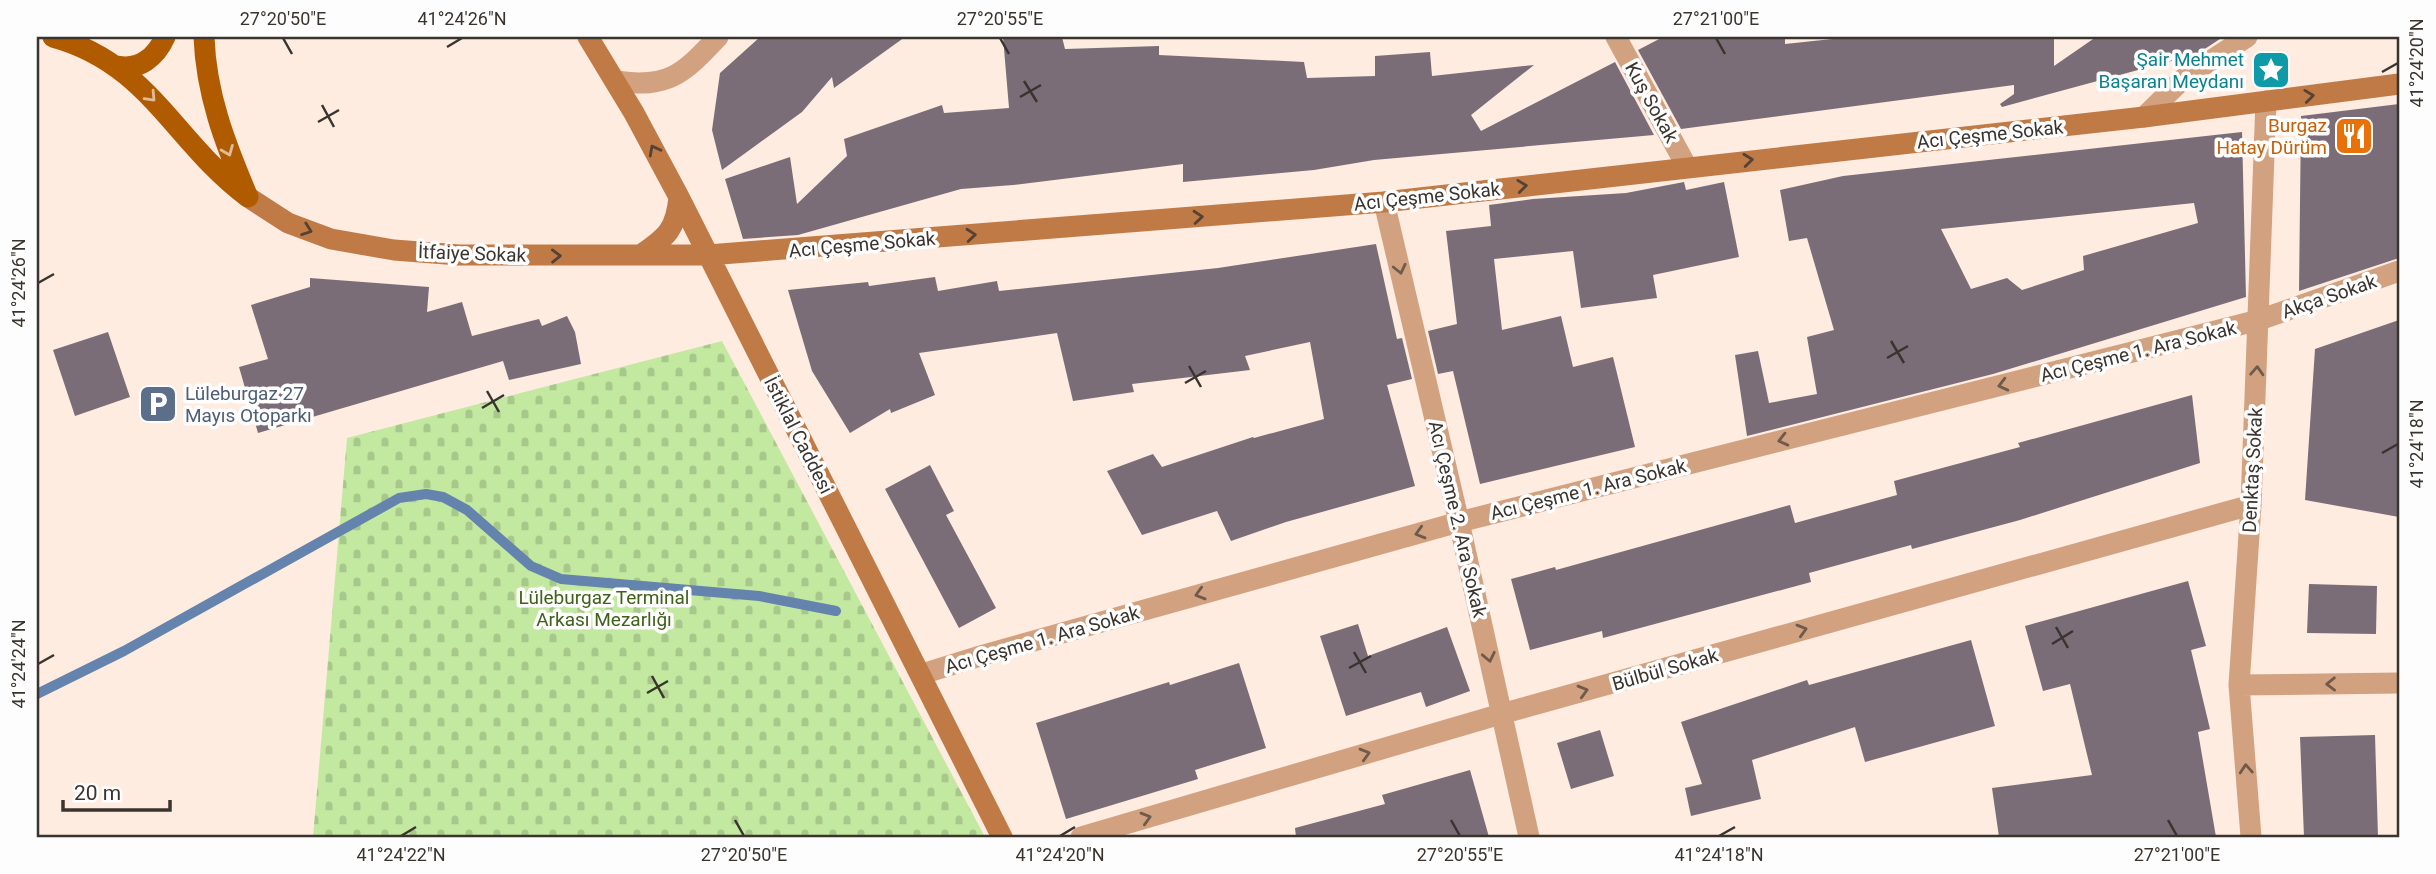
<svg xmlns="http://www.w3.org/2000/svg" width="2436" height="874" font-family="Roboto,sans-serif">
	<style>
		.cemetery { fill: url(#cemetery-stones) }
		.lines { fill: none; stroke-linecap: round; stroke-linejoin: round }
		.stream { stroke: #6484ad; stroke-width: 10 }
		.building { fill: #7b6d78; fill-rule: evenodd }
		.street { stroke: #d2a280; stroke-width: 21 }
		.secondary { stroke: #c07a46; stroke-width: 21 }
		.primary { stroke: #b15b01; stroke-width: 21 }
		.oneway { stroke: #554234 }
		.oneway2 { stroke: #dfbc98 }
		.oneway3 { stroke: #6f5a4b }
		.ticks { fill: none; stroke: #3a342f; stroke-width: 2.5 }
		.labels { text-anchor: middle; stroke-width: 7; stroke-linejoin: round; paint-order: stroke }
		.culture-label { font-size: 19px; fill: #0d838f; stroke: #fdfdfd; text-anchor: end }
		.street-label { font-size: 19px; fill: #3a342f; stroke: #fdfdfd }
		.food-label { font-size: 19px; fill: #c56008; stroke: #fdfdfd; text-anchor: end }
		.service-label { font-size: 19px; fill: #4e5e75; stroke: #fdfdfd; text-anchor: start }
		.park-label { font-size: 19px; fill: #406119; stroke: #fdfdfd }
		.neatline { fill: none; stroke: #3a342f; stroke-width: 2.5 }
		.ticks-label { font-size: 18px; text-anchor: middle; fill: #3a342f }
	</style>
	<defs>
		<pattern id="cemetery-stones" width="16" height="16" patternUnits="userSpaceOnUse" patternTransform="scale(1.75)"><rect width="16" height="16" fill="#c3e9a1"/><path d="M2 7V4a2 2 0 0 1 4 0v3zM10 15v-3a2 2 0 0 1 4 0v3z" fill="#a8c88b"/></pattern>
	</defs>
	<rect width="100%" height="100%" fill="#feece1"/>
	<!-- cemetery -->
	<path class="cemetery" d="M722,341L985,837H313L347,438Z"/>
	<g class="lines">
		<!-- stream -->
		<path class="stream" d="M37,694L124,651L399,498L426,494L443,497L467,510L531,566L561,579L759,596L836,611"/>
	</g>
	<!-- building -->
	<path class="building" d="M760,37H905L834,88L832,77L802,112L722,170L712,130L720,73Z
		M1003,37H1062L1065,49L1159,46V55L1304,62L1307,78L1375,76V56L1430,52L1432,76L1534,65L1471,115L1481,131L1615,62L1654,135L1374,160L1314,170L1183,182V164L1013,185L961,189L798,235L743,239L725,179L790,157L797,204L847,156L844,139L942,105L944,113L1009,108Z
		M1663,37H1785V44L1851,37H2054V66L2096,37H2223L2197,54L2002,107L2000,104L2014,94V85L1681,129L1638,50Z
		M2399,104V258L2299,291L2301,116Z
		M2242,132L2246,297L1993,374L1747,436L1735,355L1758,351L1769,403L1817,394L1807,337L1834,330L1807,238L1789,241L1780,190L1843,176ZM2194,203L2198,223L2083,256L2084,270L2022,290L2007,278L1971,289L1941,229Z
		M1684,182L1686,190L1724,182L1739,257L1653,275L1657,298L1581,308L1573,251L1494,259L1502,330L1561,316L1573,367L1613,357L1635,447L1480,484L1453,371L1438,374L1428,331L1457,324L1446,231L1491,226L1489,205L1533,199L1626,193Z
		M1376,244L1397,339L1402,338L1412,379L1387,385L1415,486L1286,522L1231,541L1217,511L1142,535L1107,471L1153,454L1162,467L1253,437L1254,438L1324,419L1310,342L1245,356L1250,370L1132,384L1134,392L1073,401L1057,333L919,353L935,395L891,413L890,409L850,433L812,371L788,290L868,282L869,286L935,277L938,291L997,281L999,291L1218,268Z
		M310,278L429,287L427,312L462,302L472,336L539,319L542,326L567,316L575,332L581,364L509,380L503,361L258,433L239,367L268,359L251,305L310,287Z
		M2399,320V517L2305,500L2315,349Z
		M108,332L130,397L75,416L53,350Z
		M2192,395L2200,463L2020,520L1912,549L1911,545L1809,573L1811,582L1603,638L1602,631L1530,650L1511,579L1555,567L1556,570L1790,505L1795,523L1897,495L1894,481L2020,447L2018,443Z
		M930,465L954,511L946,515L996,608L959,628L885,489Z
		M2188,581L2206,646L2191,650L2210,729L2198,732L2216,837H1999L1992,788L2092,775L2070,684L2043,691L2025,626Z
		M2309,584L2377,586L2376,634L2307,633Z
		M1358,624L1368,656L1447,627L1470,691L1426,707L1421,692L1346,716L1320,636Z
		M1971,640L1995,726L1865,762L1855,727L1752,760L1761,799L1691,816L1685,788L1702,784L1681,722L1807,680L1809,685Z
		M1239,663L1266,748L1195,770L1198,779L1066,819L1036,723L1169,682L1170,685Z
		M1600,730L1614,776L1571,789L1557,743Z
		M2375,735L2378,837H2304L2300,737Z
		M1470,770L1489,837H1296L1295,828L1385,804L1382,795Z"/>
	<g class="lines">
		<!-- street -->
		<path class="street" d="M1616,37L1687,167
			M615,81C669,89 683,74 718,37
			M2144,117L2184,78L2247,37
			M1384,202L1459,522L1529,837
			M922,674L980,656L1459,522L2259,320L2399,271
			M2239,685L2399,683
			M1081,837L1501,714L2251,505
			M2251,837L2239,685L2251,505L2266,101"/>
		<!-- secondary -->
		<path class="secondary" d="M588,37L634,113L679,197L1002,837
			M248,197L288,223L331,239L394,250L459,255H708L1384,202L2144,117L2399,84
			M642,254C667,237 676,229 679,197"/>
		<!-- primary -->
		<path class="primary" d="M53,37C149,63 174,142 248,197
			M204,37C206,94 225,143 247,195
			M117,66C139,71 156,57 165,37"/>
	</g>
	<!-- one-way arrows -->
	<defs><path id="oneway-chevron" d="M-2-3.5L2.5 0L-2 3.5" fill="none" stroke-width="1.6" stroke-linecap="round" stroke-linejoin="round" transform="scale(1.75)"/></defs>
	<g class="oneway">
		<use href="#oneway-chevron" transform="translate(2309 96) rotate(-7)"/>
		<use href="#oneway-chevron" transform="translate(654 150) rotate(-118)"/>
		<use href="#oneway-chevron" transform="translate(1748 160) rotate(-6)"/>
		<use href="#oneway-chevron" transform="translate(1522 186) rotate(-7)"/>
		<use href="#oneway-chevron" transform="translate(1198 217) rotate(-5)"/>
		<use href="#oneway-chevron" transform="translate(307 230) rotate(20)"/>
		<use href="#oneway-chevron" transform="translate(971 235) rotate(-5)"/>
		<use href="#oneway-chevron" transform="translate(556 256) rotate(-1)"/>
	</g>
	<g class="oneway2">
		<use href="#oneway-chevron" transform="translate(151 97) rotate(47)"/>
		<use href="#oneway-chevron" transform="translate(228 151) rotate(68)"/>
	</g>
	<g class="oneway3">
		<use href="#oneway-chevron" transform="translate(1400 269) rotate(77)"/>
		<use href="#oneway-chevron" transform="translate(2257 371) rotate(-87)"/>
		<use href="#oneway-chevron" transform="translate(2003 385) rotate(166)"/>
		<use href="#oneway-chevron" transform="translate(1783 440) rotate(166)"/>
		<use href="#oneway-chevron" transform="translate(1420 533) rotate(164)"/>
		<use href="#oneway-chevron" transform="translate(1200 594) rotate(164)"/>
		<use href="#oneway-chevron" transform="translate(1802 630) rotate(-16)"/>
		<use href="#oneway-chevron" transform="translate(1489 657) rotate(78)"/>
		<use href="#oneway-chevron" transform="translate(2331 684) rotate(179)"/>
		<use href="#oneway-chevron" transform="translate(1583 691) rotate(-16)"/>
		<use href="#oneway-chevron" transform="translate(1365 754) rotate(-16)"/>
		<use href="#oneway-chevron" transform="translate(2246 769) rotate(-94)"/>
		<use href="#oneway-chevron" transform="translate(1146 818) rotate(-16)"/>
	</g>
	<!-- ticks -->
	<path class="ticks" d="M283,38L292,54M1000,38L1009,54M1716,38L1725,54M447,47L462,38M2382,72L2398,63M1024,81L1037,102M1020,97L1041,85M322,105L334,127M318,122L339,110M38,283L54,274M1891,341L1904,363M1887,358L1908,346M1189,366L1201,387M1185,383L1206,371M487,391L499,412M482,408L504,395M2382,453L2398,444M2056,627L2068,648M2052,644L2073,631M1354,652L1366,673M38,664L54,655M1349,668L1371,656M652,676L664,698M647,693L668,681M735,820L744,836M1451,820L1460,836M2168,820L2177,836M401,836L416,827M1060,836L1075,827M1719,836L1735,827"/>
	<!-- icons -->
	<defs>
		<symbol id="sight-square" viewBox="-11 -11 22 22"><rect x="-9" y="-9" width="18" height="18" rx="4" fill="#0f9aa8" stroke="#fdfdfd"/><path d="M0-6L1.8-2.2L6-1.7L2.9 1.2L3.7 5.4L0 3.3L-3.7 5.4L-2.9 1.2L-6-1.7L-1.8-2.2Z" fill="#fff"/></symbol>
		<symbol id="restaurant-square" viewBox="-11 -11 22 22"><rect x="-9" y="-9" width="18" height="18" rx="4" fill="#e8710a" stroke="#fdfdfd"/><path d="M-5-6h1v4h1v-4h1v4h1v-4h1v5L-1.5 .5V6h-2V.5L-5-1ZM5-6V6H3V1.5H1.5Q1.5-4 5-6Z" fill="#fff"/></symbol>
		<symbol id="parking-square" viewBox="-11 -11 22 22"><rect x="-9" y="-9" width="18" height="18" rx="4" fill="#5c6f8a" stroke="#fdfdfd"/><path d="M-3.5-5.5H1a3.5 3.5 0 0 1 0 7H-1V5.5H-3.5ZM-1-3.4V-.6H.8a1.4 1.4 0 0 0 0-2.8Z" fill="#fff"/></symbol>
	</defs>
	<g fill-rule="evenodd">
		<use href="#sight-square" x="2249" y="48" width="44" height="44"/>
		<use href="#restaurant-square" x="2332" y="114" width="44" height="44"/>
		<use href="#parking-square" x="136" y="382" width="44" height="44"/>
	</g>
	<g class="labels">
		<!-- culture labels -->
		<g class="culture-label">
			<text x="2244" y="66">Şair Mehmet<tspan x="2244" dy="22">Başaran Meydanı</tspan></text>
		</g>
		<!-- street labels -->
		<g class="street-label">
			<text transform="translate(1652 102) rotate(61)" y="7">Kuş Sokak</text>
			<text transform="translate(1990 134) rotate(-6)" y="7">Acı Çeşme Sokak</text>
			<text transform="translate(1427 196) rotate(-6)" y="7">Acı Çeşme Sokak</text>
			<text transform="translate(862 244) rotate(-5)" y="7">Acı Çeşme Sokak</text>
			<text transform="translate(472 253) rotate(2)" y="7">İtfaiye Sokak</text>
			<text transform="translate(2329 296) rotate(-19)" y="7">Akça Sokak</text>
			<text transform="translate(2138 351) rotate(-14)" y="7">Acı Çeşme 1. Ara Sokak</text>
			<text transform="translate(799 435) rotate(63)" y="7">İstiklal Caddesi</text>
			<text transform="translate(2252 470) rotate(-87)" y="7">Denktaş Sokak</text>
			<text transform="translate(1588 489) rotate(-14)" y="7">Acı Çeşme 1. Ara Sokak</text>
			<text transform="translate(1458 519) rotate(77)" y="7">Acı Çeşme 2. Ara Sokak</text>
			<text transform="translate(1042 639) rotate(-16)" y="7">Acı Çeşme 1. Ara Sokak</text>
			<text transform="translate(1665 669) rotate(-16)" y="7">Bülbül Sokak</text>
		</g>
		<!-- food labels -->
		<g class="food-label">
			<text x="2327" y="132">Burgaz<tspan x="2327" dy="22">Hatay Dürüm</tspan></text>
		</g>
		<!-- service labels -->
		<g class="service-label">
			<text x="185" y="400">Lüleburgaz 27<tspan x="185" dy="22">Mayıs Otoparkı</tspan></text>
		</g>
		<!-- park labels -->
		<g class="park-label">
			<text x="604" y="604">Lüleburgaz Terminal<tspan x="604" dy="22">Arkası Mezarlığı</tspan></text>
		</g>
	</g>
	<!-- border -->
	<rect width="2436" height="874" fill="none" stroke="#fdfdfd" stroke-width="77"/>
	<!-- scale -->
	<path d="M63 800v10h107v-10" fill="none" stroke="#3a342f" stroke-width="3.5"/>
	<text x="74" y="800" font-size="21" fill="#3a342f" stroke="#fdfdfd" stroke-width="5" paint-order="stroke">20 m</text>
	<rect x="38" y="38" width="2360" height="798" class="neatline"/>
	<g class="ticks-label">
		<text x="283" y="25">27°20'50"E</text>
		<text x="462" y="25">41°24'26"N</text>
		<text x="1000" y="25">27°20'55"E</text>
		<text x="1716" y="25">27°21'00"E</text>
		<text transform="translate(2417 63) rotate(-90)" y="6">41°24'20"N</text>
		<text transform="translate(19 283) rotate(-90)" y="6">41°24'26"N</text>
		<text transform="translate(2417 444) rotate(-90)" y="6">41°24'18"N</text>
		<text transform="translate(19 664) rotate(-90)" y="6">41°24'24"N</text>
		<text x="401" y="861">41°24'22"N</text>
		<text x="744" y="861">27°20'50"E</text>
		<text x="1060" y="861">41°24'20"N</text>
		<text x="1460" y="861">27°20'55"E</text>
		<text x="1719" y="861">41°24'18"N</text>
		<text x="2177" y="861">27°21'00"E</text>
	</g>
</svg>
